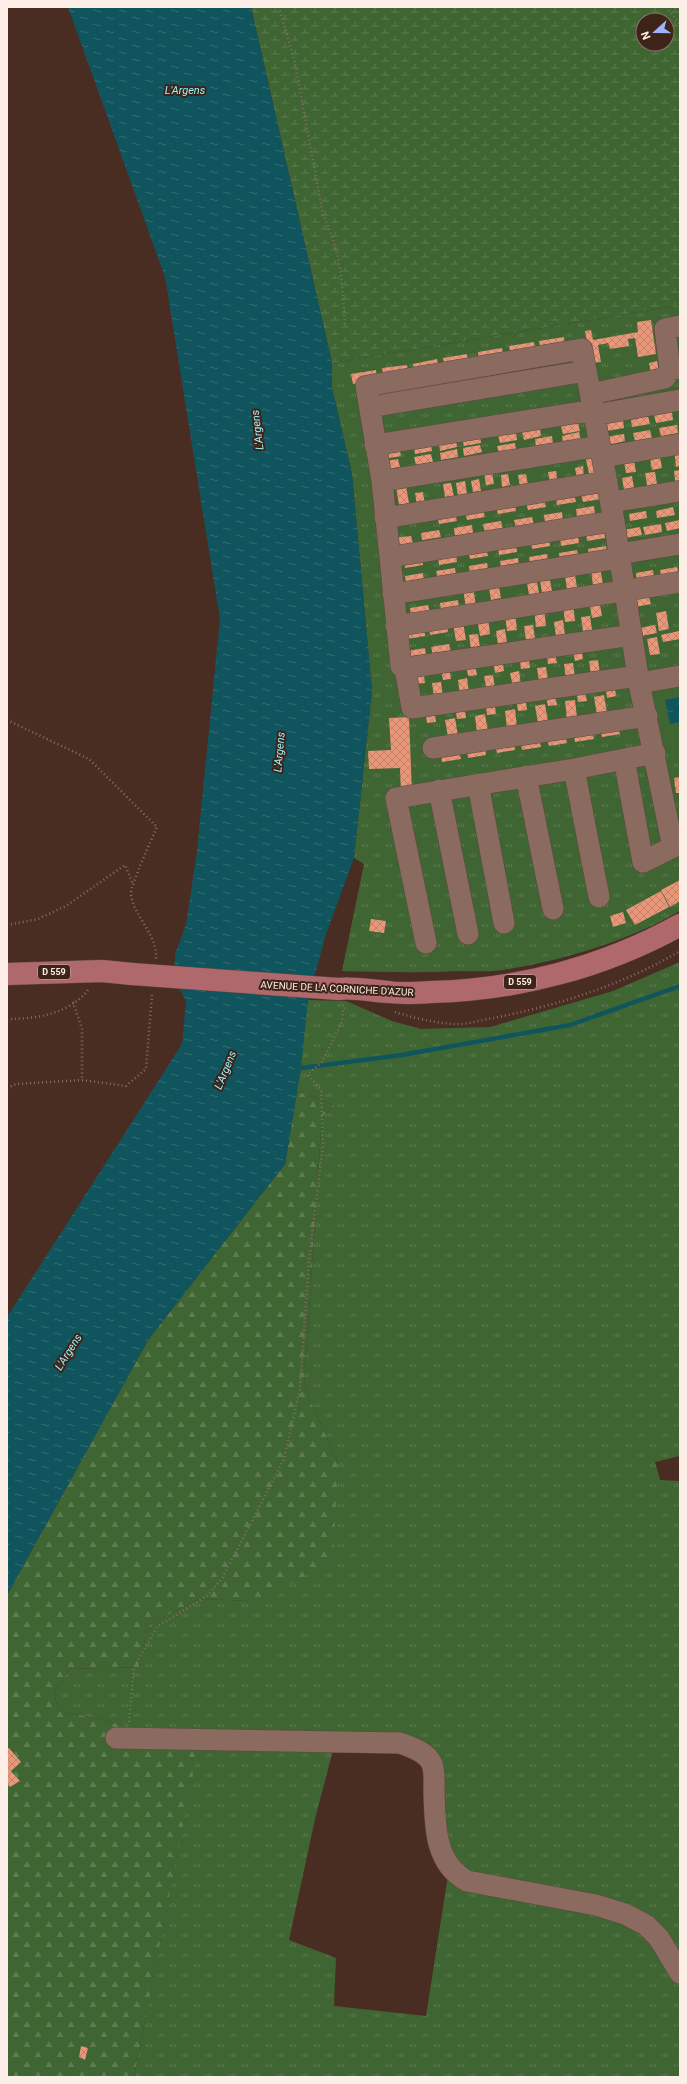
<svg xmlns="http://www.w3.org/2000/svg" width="687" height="2084" font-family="Roboto,sans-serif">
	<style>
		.grass { fill: url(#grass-tufts) }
		.forest { fill: url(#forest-firs) }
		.wetland { fill: url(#wetland-marsh); fill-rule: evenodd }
		.pitch { fill: #3f6532 }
		.water { fill: url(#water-ripples) }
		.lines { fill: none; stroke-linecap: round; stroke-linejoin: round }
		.stream { stroke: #10555d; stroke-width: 4.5 }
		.building { fill: url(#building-cross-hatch) }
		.minor-casing { stroke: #604840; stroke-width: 22 }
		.major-casing { stroke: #604840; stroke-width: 23 }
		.path { stroke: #866e65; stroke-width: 2.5; stroke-dasharray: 1 3; stroke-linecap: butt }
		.minor { stroke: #8b6a5f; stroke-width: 21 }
		.major { stroke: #af696d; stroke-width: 22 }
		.major-bridge-casing { stroke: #604840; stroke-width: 23; stroke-linecap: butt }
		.major-bridge { stroke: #af696d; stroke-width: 22 }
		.labels { text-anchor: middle; stroke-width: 4; stroke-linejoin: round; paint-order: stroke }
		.shield { fill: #3e2319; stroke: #c4b1aa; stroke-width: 1 }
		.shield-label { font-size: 9px; font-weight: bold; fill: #fdeee8 }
		.street-label { font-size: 10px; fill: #fdeee8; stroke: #3e2319 }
		.water-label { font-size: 11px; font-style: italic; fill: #9cf1fc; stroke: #3e2319 }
	</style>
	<defs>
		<pattern id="grass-tufts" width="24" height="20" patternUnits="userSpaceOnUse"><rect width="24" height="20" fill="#3f6532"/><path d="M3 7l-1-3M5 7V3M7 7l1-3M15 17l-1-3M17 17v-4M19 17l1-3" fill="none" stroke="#5c7b50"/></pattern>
		<pattern id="forest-firs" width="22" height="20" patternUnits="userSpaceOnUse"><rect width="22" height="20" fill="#3f6532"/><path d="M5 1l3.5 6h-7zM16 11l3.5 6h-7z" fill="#5c7b50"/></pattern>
		<pattern id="wetland-marsh" width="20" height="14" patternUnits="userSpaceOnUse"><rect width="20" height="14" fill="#3f6532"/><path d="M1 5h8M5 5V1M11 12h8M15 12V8" fill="none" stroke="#5c7b50"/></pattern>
		<pattern id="water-ripples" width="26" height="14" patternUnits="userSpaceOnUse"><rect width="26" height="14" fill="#10555d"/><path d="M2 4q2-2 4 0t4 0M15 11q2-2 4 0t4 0" fill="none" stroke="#346e74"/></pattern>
		<pattern id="building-cross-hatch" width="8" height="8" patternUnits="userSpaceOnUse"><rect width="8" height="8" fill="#ea9779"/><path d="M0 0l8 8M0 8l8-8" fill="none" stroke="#c2836c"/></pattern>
	</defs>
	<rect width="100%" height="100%" fill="#492d22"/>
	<!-- grass -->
	<path class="grass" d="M680,305V911C629,941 561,961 503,970C489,972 474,971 460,971C421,973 382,972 342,971L364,864L354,858L372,691L352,474L332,388V363Z
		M680,962V1456L655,1462L660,1480L680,1481V1957L638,1912L474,1878L453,1864L441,1836L440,1758L337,1735L315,1819L289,1940L336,1958L334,2006L426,2016L448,1875L623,1920L654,1940L680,1986V2077H134L200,1734L126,1732L124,1725L58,1710L54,1692L69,1669L139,1667L148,1625L199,1599L253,1601L338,1463L304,1386L322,1117L335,1106L297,1091L308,1000L346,1001L392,1021L421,1029L490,1027L613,991Z"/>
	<!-- forest -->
	<path class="forest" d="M297,1091L335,1106L322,1117L304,1386L338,1463L333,1563L253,1601L199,1599L148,1625L139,1667L69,1669L54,1692L58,1710L124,1725L126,1732L201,1733L134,2077H7V1595L148,1340L285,1164Z"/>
	<!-- wetland -->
	<path class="wetland" d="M251,7H680V305L332,363ZM643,20H667V44H643Z"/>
	<!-- pitch -->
	<path class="pitch" d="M680,680V749L658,752L645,686Z"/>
	<!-- water -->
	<path class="water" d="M68,7H251L332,363V388L352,474L372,691L354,858L326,934L308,1000L301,1068L285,1164L148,1340L7,1595V1317L182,1044L186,1001L174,978L175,954L186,925L197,851L220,619L165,277Z
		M680,697V722L670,724L665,700Z"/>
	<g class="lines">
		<!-- stream -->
		<path class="stream" d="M296,1067L301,1068L402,1055L570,1025L680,986"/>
	</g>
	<!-- building -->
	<path class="building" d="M651,320L656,354L638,357L635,338L628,339L629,346L610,349L608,343L598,345L601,362L591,363L585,331L591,330L593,340L627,334L638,332L637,322Z
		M564,337L565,346L541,350L539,341Z
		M534,342L535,352L511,356L509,346Z
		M502,348L504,358L479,362L478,352Z
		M467,354L469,364L445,368L443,358Z
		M437,359L439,369L414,373L413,364Z
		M657,361L659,372L651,373L649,363Z
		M407,365L409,374L384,378L382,368Z
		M376,370L377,380L353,384L351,374Z
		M672,412L673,420L656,423L654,415Z
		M648,416L650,424L632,427L631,420Z
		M623,420L624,428L607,431L606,423Z
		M578,423L580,431L563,434L561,426Z
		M677,425L678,433L661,436L659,428Z
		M540,429L541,436L524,440L522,432Z
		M650,430L652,438L635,441L633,433Z
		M516,432L517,440L500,443L498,435Z
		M579,432L581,440L563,443L562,436Z
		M624,434L625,441L608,445L606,437Z
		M480,435L481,443L464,446L462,438Z
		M552,436L553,444L536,447L535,439Z
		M456,440L457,447L440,451L439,443Z
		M431,443L432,451L415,454L414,446Z
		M515,443L516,450L499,453L497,446Z
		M480,445L482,452L464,456L463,448Z
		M399,448L401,456L384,459L382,451Z
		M680,448V466L676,467L674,449Z
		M457,449L458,457L441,460L440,453Z
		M659,451L662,468L652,470L649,452Z
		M593,453L597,476L590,478L585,455Z
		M431,454L433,462L416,465L414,457Z
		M633,454L636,472L626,473L623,456Z
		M398,459L400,467L383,470L381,462Z
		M583,466L584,478L577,479L575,468Z
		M680,470V488H676L674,471Z
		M556,471L558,483L550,484L548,472Z
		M492,472L494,484L486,485L484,473Z
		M655,472L658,490L648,491L645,473Z
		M508,474L510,485L502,487L501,475Z
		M526,474L528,485L520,487L518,475Z
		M632,476L635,494L625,495L622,478Z
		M479,479L481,491L473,492L471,481Z
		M465,481L467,494L458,496L456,483Z
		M451,483L454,496L445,497L443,484Z
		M406,486L409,503L399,505L396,487Z
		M599,491L601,499L583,502L581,494Z
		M423,492L425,504L417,505L415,493Z
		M574,494L576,502L557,505L556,497Z
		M544,499L546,507L528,510L526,502Z
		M515,504L516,511L498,514L496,507Z
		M594,506L595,514L577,517L576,509Z
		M673,507L675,515L657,518L656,511Z
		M483,509L485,517L467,520L465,512Z
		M646,511L647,518L630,521L629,514Z
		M562,512L563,520L545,523L544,515Z
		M455,513L457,521L439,524L437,516Z
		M532,517L534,525L516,528L514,520Z
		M680,520V528L667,531L665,523Z
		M501,521L503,529L485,532L483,524Z
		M661,524L662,532L645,535L643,527Z
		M472,525L473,533L455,536L454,528Z
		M640,527L642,535L625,538L623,530Z
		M439,530L441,537L422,540L421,533Z
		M604,530L605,538L587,541L586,533Z
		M578,535L579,543L561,546L560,538Z
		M411,536L413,543L395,546L393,538Z
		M549,538L550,546L532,549L531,541Z
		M516,544L517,552L499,555L498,547Z
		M606,546L607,554L589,556L588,549Z
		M486,548L488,556L470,559L468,551Z
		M577,550L579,558L560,561L559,553Z
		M456,554L457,562L439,565L438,557Z
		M547,554L548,561L530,564L529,557Z
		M422,557L423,565L405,568L404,560Z
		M518,558L519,565L501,568L500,561Z
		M487,563L488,571L470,574L469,566Z
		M600,567L603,584L593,586L591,568Z
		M677,567L679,574L661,577L660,570Z
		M455,568L456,576L438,579L436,571Z
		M574,570L577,587L567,589L564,571Z
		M653,570L654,578L637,581L636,573Z
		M423,573L424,581L406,584L405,576Z
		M536,576L539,593L529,595L526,577Z
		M550,580L553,597L543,599L540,581Z
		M498,581L501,598L491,600L488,582Z
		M473,586L476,607L466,609L463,588Z
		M649,597L651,604L635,607L633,599Z
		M599,599L602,616L592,618L589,600Z
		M458,600L459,608L441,611L440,603Z
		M573,603L575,621L565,622L563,605Z
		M428,605L430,613L411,616L410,608Z
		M544,608L546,626L536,627L534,609Z
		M666,611L669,629L659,631L656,613Z
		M515,612L517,630L507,631L505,614Z
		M488,616L490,634L480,636L477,618Z
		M590,616L592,630L583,631L581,617Z
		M563,620L565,635L556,636L554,622Z
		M463,622L466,640L456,641L453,624Z
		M447,624L448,632L430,635L429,627Z
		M533,625L535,639L526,640L524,626Z
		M655,625L657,633L641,636L639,628Z
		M424,628L425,636L407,639L406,631Z
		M505,629L507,643L498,645L496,631Z
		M679,631L680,639L663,642L661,635Z
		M478,634L480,648L471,649L469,635Z
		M657,637L660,654L650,655L647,639Z
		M449,644L451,652L433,655L431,647Z
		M581,645L583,659L575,661L572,647Z
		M425,648L426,656L408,659L407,651Z
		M554,649L557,663L548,664L546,650Z
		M528,653L530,668L521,669L519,655Z
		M502,657L504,671L495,673L493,659Z
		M598,660L600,674L591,675L589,661Z
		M474,661L477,675L468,676L466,662Z
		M573,663L575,677L566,679L564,664Z
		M449,665L451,679L443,680L440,666Z
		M546,667L548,681L539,682L537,668Z
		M423,669L425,683L416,684L414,670Z
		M519,671L521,685L513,687L510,673Z
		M493,675L495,689L487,691L484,676Z
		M467,678L469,693L460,694L458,680Z
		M441,682L443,696L434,697L432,683Z
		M614,682L616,696L607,698L605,683Z
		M584,687L587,701L578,702L576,688Z
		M554,691L557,705L548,706L545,692Z
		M525,695L527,710L518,711L516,697Z
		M604,695L607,713L597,715L594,697Z
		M494,699L496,714L487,715L485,701Z
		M575,700L577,717L567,719L565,701Z
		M464,704L466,718L457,719L455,705Z
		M545,704L548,722L538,723L535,706Z
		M434,708L436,722L427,723L425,709Z
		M515,709L517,727L507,728L505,711Z
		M485,714L488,732L477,733L475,716Z
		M409,717L412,793L401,794L400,768L369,769L368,751L391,750L389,718Z
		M455,718L458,736L448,737L445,720Z
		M618,726L620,734L602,737L600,729Z
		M592,731L594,739L575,742L574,734Z
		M565,735L567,743L549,746L547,738Z
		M539,739L541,747L522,750L521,742Z
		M514,743L515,750L497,753L495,745Z
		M485,747L486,755L468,758L467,750Z
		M459,751L461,759L442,762L441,754Z
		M680,777V793H676L674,778Z
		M680,880V901L670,907L661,890Z
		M661,891L669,907L635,925L626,910Z
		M623,912L626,923L613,927L610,916Z
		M371,919L386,921L384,933L369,931Z
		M9,1748L21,1762L11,1771L20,1781L10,1787L7,1784V1749Z
		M81,2046L88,2048L85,2060L79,2057Z"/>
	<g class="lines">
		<defs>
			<path id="minor" d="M670,370L665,329L680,326
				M591,394L665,378L670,370L680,368
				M370,407L586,371
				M595,415L680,400
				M375,445L594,410
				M602,457L680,444
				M382,481L600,446
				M611,502L680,491
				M385,518L607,481
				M614,521L390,557L382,481L366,386L582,349L614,521L639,683L673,847L643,862L624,759
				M619,554L680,544
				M390,557L401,666L405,668L632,635
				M393,594L620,558
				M396,626L680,582
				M405,668L412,708L638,676
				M639,683L680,676
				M433,748L647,716
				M574,769L599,897
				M526,776L553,909
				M478,784L504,923
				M439,790L468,934
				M426,943L396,798L574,769L655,753
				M116,1738L400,1743C411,1747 427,1752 432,1764C435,1772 434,1783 434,1791C435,1824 434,1863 467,1881L596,1905L625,1914L646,1925L659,1938L680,1973"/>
			<path id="major" d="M7,974L102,971L132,974
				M338,989C355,987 371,991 389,992C402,994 417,993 431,992C518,990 604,967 680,925"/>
		</defs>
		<!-- minor casing -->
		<use href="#minor" class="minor-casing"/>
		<!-- major casing -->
		<use href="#major" class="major-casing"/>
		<!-- path -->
		<path class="path" d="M279,7L295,63L323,215C342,253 342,285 345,327
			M666,7L680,24
			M7,720L89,759L157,827C152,838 131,885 131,893C132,915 158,934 156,959
			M7,925L38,919L66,906L125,865L133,884
			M73,1002L82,1029V1080
			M395,1012C414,1018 435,1023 455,1024C465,1025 477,1021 488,1019C553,1007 623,985 680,951
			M7,1019C35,1019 70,1014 88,990
			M7,1088L16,1084L82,1080L126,1086L146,1069L152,994
			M129,1722L134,1667L157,1627L208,1595L223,1577L284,1459L300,1388L309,1259L323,1145L321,1091L308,1074L322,1062L342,1022L343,1009L345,1008"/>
		<!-- minor -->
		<use href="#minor" class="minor"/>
		<!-- major -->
		<use href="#major" class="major"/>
		<defs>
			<path id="major-bridge" d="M132,974L338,989"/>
		</defs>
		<!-- major-bridge casing -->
		<use href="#major-bridge" class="major-bridge-casing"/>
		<!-- major-bridge -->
		<use href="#major-bridge" class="major-bridge"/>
	</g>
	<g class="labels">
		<!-- shield labels -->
		<g class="shield">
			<rect x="38" y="965" width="32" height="14" rx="3"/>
			<rect x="504" y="975" width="32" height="14" rx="3"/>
		</g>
		<g class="shield-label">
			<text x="54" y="975">D 559</text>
			<text x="520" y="985">D 559</text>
		</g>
		<!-- street labels -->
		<g class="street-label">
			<text transform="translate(337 988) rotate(3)" y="4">AVENUE DE LA CORNICHE D'AZUR</text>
		</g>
		<!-- water labels -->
		<g class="water-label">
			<text x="185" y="94">L'Argens</text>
			<text transform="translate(257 430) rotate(-97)" y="4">L'Argens</text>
			<text transform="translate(279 752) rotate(-85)" y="4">L'Argens</text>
			<text transform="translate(225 1070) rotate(-68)" y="4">L'Argens</text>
			<text transform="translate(68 1352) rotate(-58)" y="4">L'Argens</text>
		</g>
	</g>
	<!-- border -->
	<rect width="687" height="2084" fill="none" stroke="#fdeee8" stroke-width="16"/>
	<!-- north arrow -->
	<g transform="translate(655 32) rotate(249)"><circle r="19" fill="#3e2319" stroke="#8a746c"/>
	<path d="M0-3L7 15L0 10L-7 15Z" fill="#9db4fd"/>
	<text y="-6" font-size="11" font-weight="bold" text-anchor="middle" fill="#fdeee8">N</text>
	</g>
</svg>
